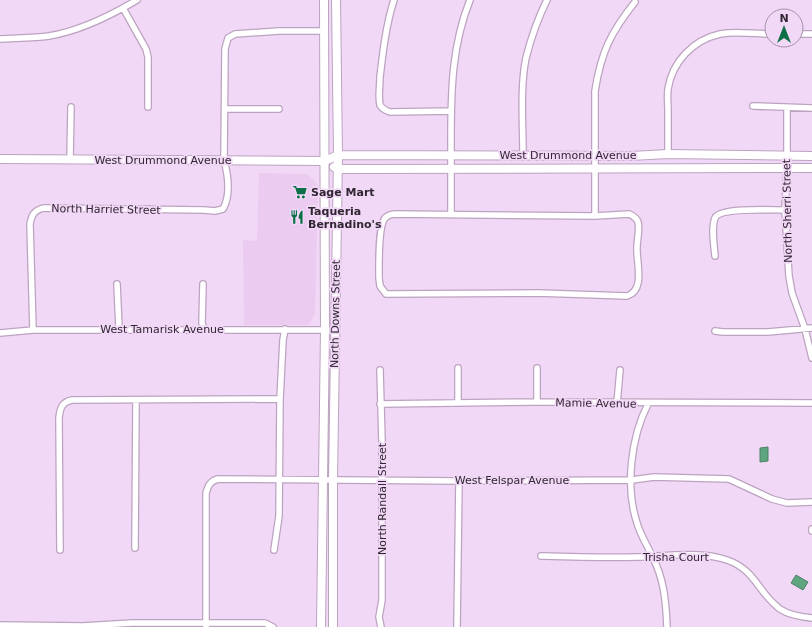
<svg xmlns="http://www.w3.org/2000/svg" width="812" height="627" font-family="'DejaVu Sans',sans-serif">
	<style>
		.built { fill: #ebcbf0 }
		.water { fill: #5ea67f; stroke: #508068 }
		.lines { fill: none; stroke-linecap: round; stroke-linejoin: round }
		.street-casing { stroke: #bca3c0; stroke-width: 8 }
		.secondary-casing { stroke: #bca3c0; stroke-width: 10 }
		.street { stroke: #fff; stroke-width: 5.5 }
		.secondary { stroke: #fff; stroke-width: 8 }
		.labels { text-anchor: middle; stroke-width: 3.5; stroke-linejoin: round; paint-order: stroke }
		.street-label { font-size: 11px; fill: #302632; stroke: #f2d8f7 }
		.poi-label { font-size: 11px; font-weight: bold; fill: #302632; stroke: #f2d8f7; text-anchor: start }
	</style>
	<rect width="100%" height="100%" fill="#f2d8f7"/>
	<!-- built -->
	<path class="built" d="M259,173L308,174L318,185L315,314L309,325H244L243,240L257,241Z"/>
	<!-- water -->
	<path class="water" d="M768,447V461L760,462V448Z
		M796,575L808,582L803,590L791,583Z"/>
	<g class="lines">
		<defs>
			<path id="street" d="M394,0C386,25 383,51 380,77C380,86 378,97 380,105C382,109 387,111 390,112L451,111
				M123,8L146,49L148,57V107
				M796,34H812
				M0,39C16,38 33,38 49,36C80,31 110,16 137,0
				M753,106L812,108
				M787,108V168L785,210L789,276L792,293L805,329L812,358
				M225,109H279
				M668,154C668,140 668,125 668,111C668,104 667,96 668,89C672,62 693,40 720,34C736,31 755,34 772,34
				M523,155C523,125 520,86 526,58C531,38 538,18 547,0
				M70,159L71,107
				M396,214L595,216L629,214C633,216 636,217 638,222C640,230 637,239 637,247C636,262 646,290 627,296L538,293L386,294L380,286L379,278C379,266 378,226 385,218C388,215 392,214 396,214Z
				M451,214C451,189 451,163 451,138C451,90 452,45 470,0
				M595,216V91C601,52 611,32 635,2
				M715,256C714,244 711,229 715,218C719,207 773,210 785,210
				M117,284L119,329
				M203,284L202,323L204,329
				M33,330L30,224C32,214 34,211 43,208L204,210L215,211L223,209C231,195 228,175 224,160L225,49L228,38L235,34L279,31H324
				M715,331L723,332H768L812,328
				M0,333L33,330H325
				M537,368V402
				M380,370L382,442V600L379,617L381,627
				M458,403V368
				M617,403L620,370
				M380,404L537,402L812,403
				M648,404C631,437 625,487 637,523C640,534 647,545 652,556C664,578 666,602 667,627
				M812,531V529
				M135,548L136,400
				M60,550L59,418C60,408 62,402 72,400L280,399
				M274,550L279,516L280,399L283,340L285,329
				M541,556C574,557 606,558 639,557C667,556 700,551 727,560C756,570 758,593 780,609C789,615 801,617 812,618
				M0,625L83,626L132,623H265L273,627
				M206,627V493C208,486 210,481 218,479L459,481L632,480L654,477L729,479L772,499L787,503L812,502
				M457,627L459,481"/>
			<path id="secondary" d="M0,159L325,161L338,155L631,156L668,154L812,156
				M334,167L337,169L812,168
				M321,627L325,330L324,0
				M333,627V480L338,155L336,0"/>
		</defs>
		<!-- street casing -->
		<use href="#street" class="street-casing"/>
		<!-- secondary casing -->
		<use href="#secondary" class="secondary-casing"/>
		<!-- street -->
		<use href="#street" class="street"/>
		<!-- secondary -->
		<use href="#secondary" class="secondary"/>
	</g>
	<!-- icons -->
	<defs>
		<symbol id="supermarket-bare" viewBox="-9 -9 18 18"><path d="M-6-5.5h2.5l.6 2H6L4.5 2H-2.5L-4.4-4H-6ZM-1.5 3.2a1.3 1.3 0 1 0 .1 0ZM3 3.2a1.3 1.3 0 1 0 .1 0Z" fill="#0b7047" stroke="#f2d8f7" stroke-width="2.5" paint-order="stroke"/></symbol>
		<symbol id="restaurant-bare" viewBox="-9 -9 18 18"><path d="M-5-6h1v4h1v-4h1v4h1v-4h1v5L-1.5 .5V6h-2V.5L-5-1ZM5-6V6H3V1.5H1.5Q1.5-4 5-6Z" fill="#0b7047" stroke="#f2d8f7" stroke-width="2.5" paint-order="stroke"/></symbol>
	</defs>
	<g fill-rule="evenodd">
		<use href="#supermarket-bare" x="290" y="182" width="20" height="20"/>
		<use href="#restaurant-bare" x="287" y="207" width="20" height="20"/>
	</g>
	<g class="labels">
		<!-- street labels -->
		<g class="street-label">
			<text x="568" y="159">West Drummond Avenue</text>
			<text x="163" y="164">West Drummond Avenue</text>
			<text transform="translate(106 209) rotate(1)" y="4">North Harriet Street</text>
			<text transform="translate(787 211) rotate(-91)" y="4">North Sherri Street</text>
			<text transform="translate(335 314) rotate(-89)" y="4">North Downs Street</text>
			<text x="162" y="333">West Tamarisk Avenue</text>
			<text transform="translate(596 403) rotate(1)" y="4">Mamie Avenue</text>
			<text x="512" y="484">West Felspar Avenue</text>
			<text transform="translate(382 499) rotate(-90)" y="4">North Randall Street</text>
			<text x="676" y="561">Trisha Court</text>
		</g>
		<!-- poi labels -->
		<g class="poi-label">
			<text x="311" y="196">Sage Mart</text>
			<text x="308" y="215">Taqueria<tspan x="308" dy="13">Bernadino's</tspan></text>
		</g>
	</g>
	<!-- north arrow -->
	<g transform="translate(784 28)"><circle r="19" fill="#f2d8f7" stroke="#a491a8"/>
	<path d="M0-3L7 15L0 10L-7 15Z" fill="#0b7047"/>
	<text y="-6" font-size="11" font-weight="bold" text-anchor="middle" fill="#302632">N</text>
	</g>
</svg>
